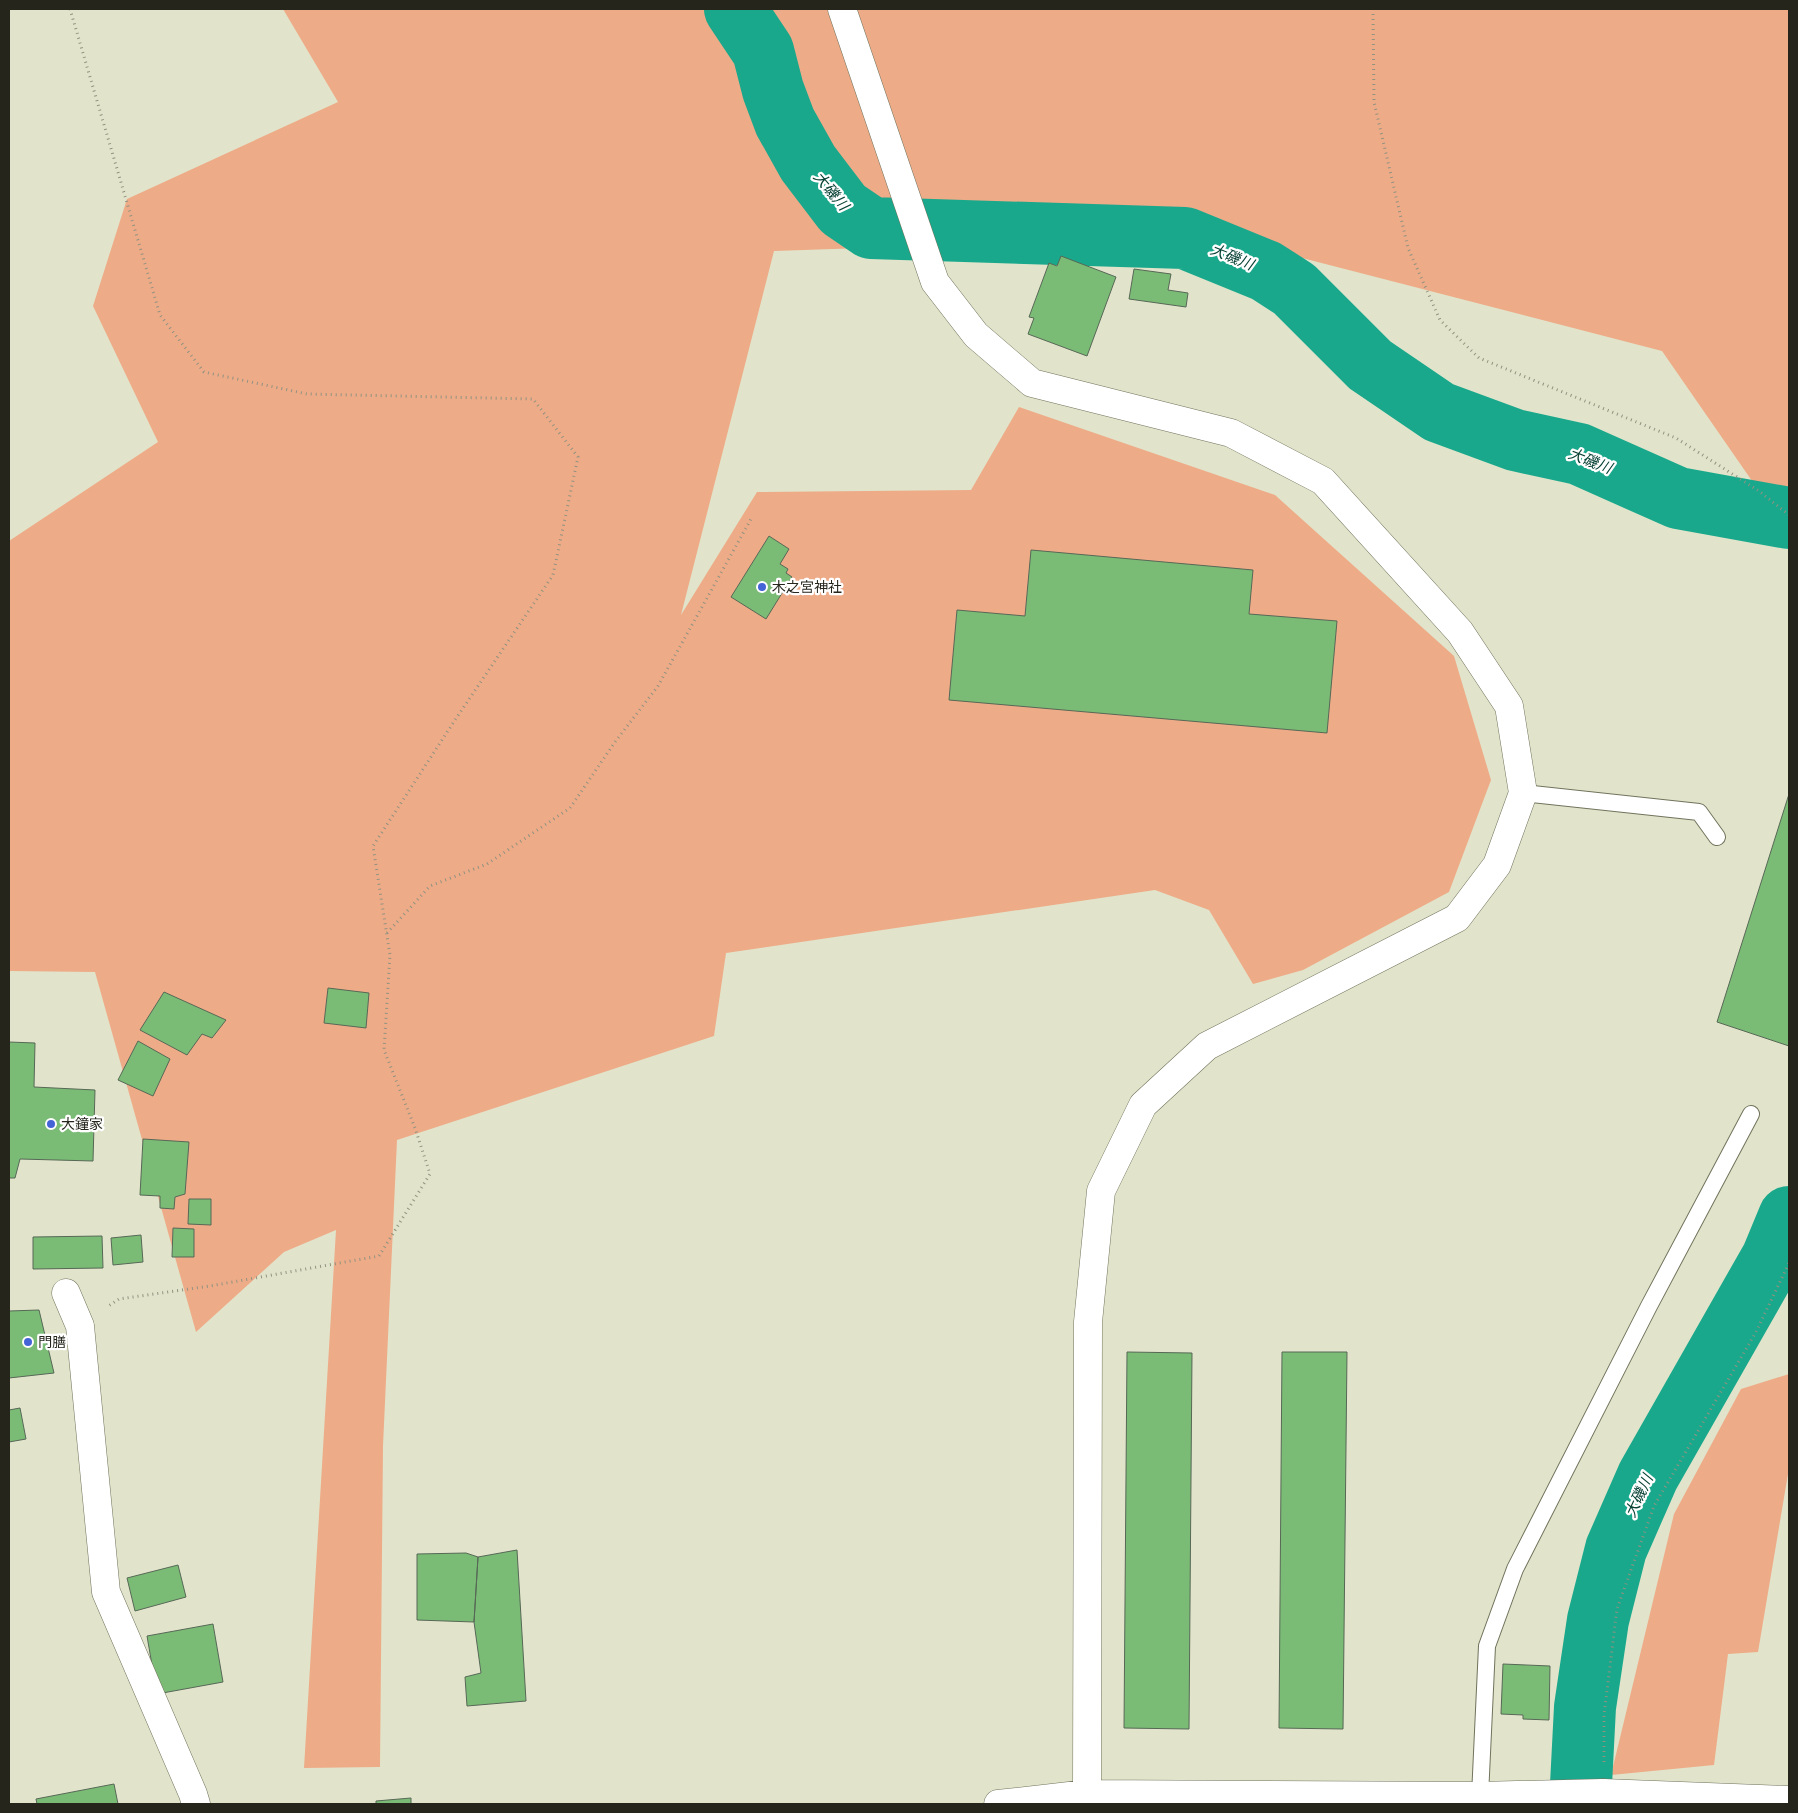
<svg xmlns="http://www.w3.org/2000/svg" width="1798" height="1813" font-family="Rubik,'Noto Sans JP',sans-serif">
	<style>
		.green { fill: #eeab88 }
		.lines { fill: none; stroke-linecap: round; stroke-linejoin: round }
		.river { stroke: #19a88c; stroke-width: 62 }
		.building { fill: #7abc76; stroke: #576856 }
		.lane-casing { stroke: #71735c; stroke-width: 18 }
		.street-casing { stroke: #71735c; stroke-width: 29 }
		.secondary-casing { stroke: #71735c; stroke-width: 29 }
		.path { stroke: #919380; stroke-width: 3; stroke-dasharray: 1 4; stroke-linecap: butt }
		.lane { stroke: #fff; stroke-width: 16 }
		.street { stroke: #fff; stroke-width: 28 }
		.secondary { stroke: #fff; stroke-width: 28 }
		.poi-dot { fill: #4463d6; stroke: #fff; stroke-width: 2 }
		.labels { text-anchor: middle; stroke-width: 4.5; stroke-linejoin: round; paint-order: stroke }
		.poi-label { font-size: 14px; fill: #25251c; stroke: #fff; text-anchor: start }
		.water-label { font-size: 15px; font-style: italic; fill: #094236; stroke: #fff }
	</style>
	<rect width="100%" height="100%" fill="#e1e4ca"/>
	<!-- green -->
	<path class="green" d="M283,9H1789V506L1759,491L1662,351L1217,236L774,251L681,615L757,492L971,490L1019,407L1275,495L1454,656L1491,780L1449,892L1303,970L1253,984L1209,910L1155,890L726,953L714,1036L397,1140L383,1446L380,1767L304,1768L336,1230L284,1252L196,1332L95,972L9,971V541L158,442L93,306L127,199L338,102Z
		M1789,1374V1468L1758,1652L1728,1654L1714,1765L1611,1775L1674,1514L1741,1389Z"/>
	<g class="lines">
		<!-- river -->
		<path class="river" d="M735,9L763,51L773,90L785,122L808,163L843,209L871,228L1185,238L1266,271L1294,289L1370,365L1439,412L1515,440L1579,454L1678,498L1789,518
			M1580,1804L1585,1707L1598,1620L1616,1549L1648,1476L1772,1258L1789,1217"/>
	</g>
	<!-- building -->
	<path class="building" d="M1061,256L1116,277L1087,356L1028,334L1034,318L1029,317L1049,263L1057,266Z
		M1134,269L1171,274L1168,290L1188,293L1186,307L1129,299Z
		M769,536L789,549L780,564L788,569L786,573L792,577L766,619L731,597Z
		M1031,550L1253,570L1249,614L1337,621L1327,733L949,700L957,610L1025,616Z
		M1789,794V1046L1717,1022Z
		M328,988L369,993L366,1028L324,1023Z
		M164,992L226,1020L212,1038L202,1034L187,1055L140,1030Z
		M138,1041L170,1059L153,1096L118,1080Z
		M9,1042L35,1043L34,1087L95,1090L93,1161L20,1159L15,1178H9Z
		M143,1139L189,1142L185,1194L175,1197L174,1209L160,1208V1196L140,1195Z
		M189,1199H211V1225L188,1224Z
		M173,1228L194,1229V1257H172Z
		M141,1235L143,1262L113,1265L111,1238Z
		M102,1236L103,1268L33,1269V1237Z
		M39,1310L54,1373L9,1378V1311Z
		M1127,1352L1192,1353L1189,1729L1124,1728Z
		M1282,1352H1347L1343,1729L1279,1728Z
		M20,1408L26,1439L9,1442V1410Z
		M517,1550L526,1701L467,1706L465,1677L481,1673L474,1622L478,1557Z
		M466,1553L478,1557L474,1622L417,1620V1554Z
		M178,1565L186,1597L135,1611L127,1578Z
		M213,1624L223,1682L157,1694L147,1636Z
		M1503,1664L1550,1666L1549,1720L1523,1719V1715L1501,1714Z
		M114,1784L118,1804H37L36,1799Z
		M411,1798V1804H376V1801Z"/>
	<g class="lines">
		<defs>
			<path id="lane" d="M1523,793L1699,812L1717,837
				M1480,1796L1487,1646L1515,1569L1649,1306L1751,1114"/>
			<path id="street" d="M66,1293L80,1326L106,1592L193,1794L196,1804
				M1603,1793L1789,1800"/>
			<path id="secondary" d="M842,9L935,282L976,335L1032,383L1231,433L1323,481L1460,632L1509,706L1523,793L1497,865L1457,918L1207,1046L1143,1105L1101,1191L1088,1322L1087,1794
				M998,1804L1087,1794L1480,1796L1603,1793"/>
		</defs>
		<!-- lane casing -->
		<use href="#lane" class="lane-casing"/>
		<!-- street casing -->
		<use href="#street" class="street-casing"/>
		<!-- secondary casing -->
		<use href="#secondary" class="secondary-casing"/>
		<!-- path -->
		<path class="path" d="M70,9L160,315L204,372L307,394L533,399L578,457L553,575L455,720L373,846L390,955L384,1050L415,1128L430,1174L379,1256L210,1286L119,1299L107,1307
			M1373,9L1374,102L1408,248L1440,320L1479,358L1676,438L1759,491L1789,515
			M387,933L430,886L487,864L570,808L615,742L658,686L751,519
			M1604,1762V1715L1617,1609L1654,1506L1756,1332L1789,1263"/>
		<!-- lane -->
		<use href="#lane" class="lane"/>
		<!-- street -->
		<use href="#street" class="street"/>
		<!-- secondary -->
		<use href="#secondary" class="secondary"/>
	</g>
	<!-- markers -->
	<g class="poi-dot">
		<circle cx="762" cy="587" r="5"/>
		<circle cx="51" cy="1124" r="5"/>
		<circle cx="28" cy="1342" r="5"/>
	</g>
	<g class="labels">
		<!-- poi labels -->
		<g class="poi-label">
			<text x="772" y="592">木之宮神社</text>
			<text x="61" y="1129">大鐘家</text>
			<text x="38" y="1347">門膳</text>
		</g>
		<!-- water labels -->
		<g class="water-label">
			<text transform="translate(831 191) rotate(50)" y="5">大磯川</text>
			<text transform="translate(1232 257) rotate(22)" y="5">大磯川</text>
			<text transform="translate(1590 461) rotate(21)" y="5">大磯川</text>
			<text transform="translate(1639 1496) rotate(-65)" y="5">大磯川</text>
		</g>
	</g>
	<!-- border -->
	<rect width="1798" height="1813" fill="none" stroke="#25251c" stroke-width="20"/>
</svg>
